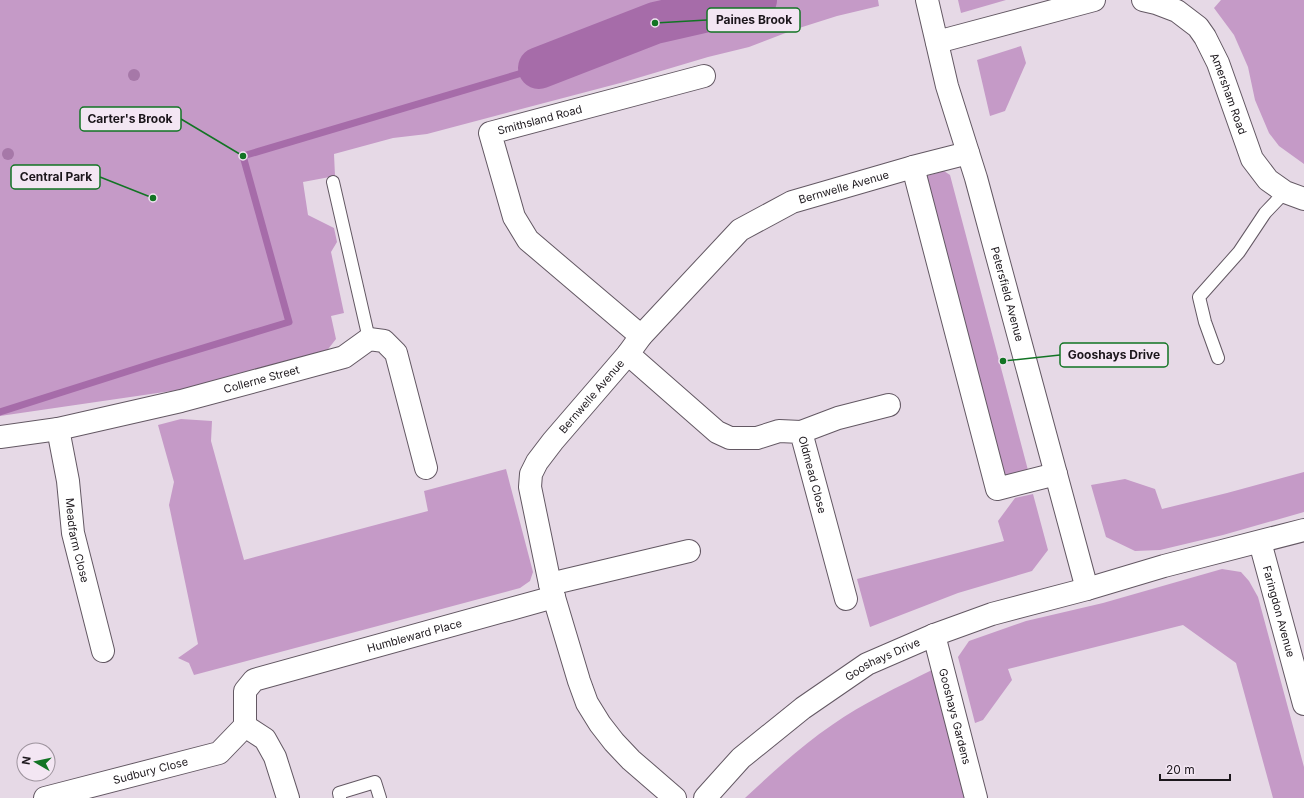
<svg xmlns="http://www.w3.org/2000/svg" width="1304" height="798" font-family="Inter,sans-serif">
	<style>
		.green { fill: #c59ac7 }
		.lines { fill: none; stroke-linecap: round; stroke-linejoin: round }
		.stream { stroke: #a66ca9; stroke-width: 7 }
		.river { stroke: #a66ca9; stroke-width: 42 }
		.lane-casing { stroke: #635863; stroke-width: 14 }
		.street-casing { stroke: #635863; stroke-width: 24 }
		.secondary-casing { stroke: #635863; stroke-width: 24 }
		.lane { stroke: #fff; stroke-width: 12 }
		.street { stroke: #fff; stroke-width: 22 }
		.secondary { stroke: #fff; stroke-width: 22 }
		.tree { fill: #a678a8 }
		.labels { text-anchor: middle; stroke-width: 3.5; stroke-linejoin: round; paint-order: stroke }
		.street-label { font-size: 11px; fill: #1c171c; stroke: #f3e6f3 }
		.leader { fill: none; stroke: #127424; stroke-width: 1.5 }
		.callout-dot { fill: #127424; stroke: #f3e6f3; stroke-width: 1.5 }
		.callout { fill: #f3e6f3; stroke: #127424; stroke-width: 1.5 }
		.callout-label { font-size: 12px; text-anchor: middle; font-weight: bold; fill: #1c171c }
	</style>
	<rect width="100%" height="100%" fill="#e6d9e6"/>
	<!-- green -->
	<path class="green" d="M0,0H878L879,6L837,16L796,29L749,47L708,57L624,82L427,134L393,138L334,154L335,176L303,182L308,215L334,228L337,242L331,252L344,313L331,316L336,339L325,353L192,388L0,416Z
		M958,0H1006L961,13Z
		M1221,0H1304V164L1279,146L1269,133L1255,100L1248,67L1234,35L1214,8Z
		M1021,46L1026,63L1005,111L990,116L977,60Z
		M944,171L950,175L1029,474L1006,476L999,468L925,181L927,176Z
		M181,419L212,421L211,441L244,560L428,511L424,491L506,469L533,572L530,581L520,588L194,675L189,663L178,658L198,644L169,505L174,482L158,425Z
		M1304,472V512L1223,535L1160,550L1135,551L1106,537L1091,485L1125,479L1155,489L1162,509L1227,493Z
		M1033,494L1048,550L1032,571L958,593L870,627L857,579L1004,541L998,521L1015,498Z
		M1222,569L1241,572L1249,581L1258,597L1304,767V798H1273L1236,663L1183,625L1008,669L1012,680L983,720L975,723L958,657L969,641L1026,621L1103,603Z
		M932,670L968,798H745C773,772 801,746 832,725C863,703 898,687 932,670Z"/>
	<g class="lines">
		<!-- stream -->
		<path class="stream" d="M0,412L157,362L289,322L243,156L539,68"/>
		<!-- river -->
		<path class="river" d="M539,68L655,23L756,0"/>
		<defs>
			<path id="lane" d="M333,182L369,339
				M1218,358L1205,322L1199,297L1239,252L1265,213L1285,192
				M340,798L339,793L375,782L380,798"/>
			<g id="street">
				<path id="s1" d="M1143,0L1156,3L1177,11L1198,27L1205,37L1218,63L1252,159L1268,180L1285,192L1304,199"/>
				<path d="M937,42L1094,0"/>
				<path d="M913,167L997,489L1056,474"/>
				<path id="s2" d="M641,336L528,240L514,217L490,133L704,76"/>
				<path id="s3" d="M628,354L717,432L730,438H757L779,431L801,432L846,599"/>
				<path id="s4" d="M58,429L68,481L73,533L103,651"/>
				<path d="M801,432L838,418L889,405"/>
				<path id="s5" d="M0,437L58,429L181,401L344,357L369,339L384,341L396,353L426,468"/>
				<path d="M550,584L689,551"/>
				<path id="s6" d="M934,635L976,798"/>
				<path d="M245,726L265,739L275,757L288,798"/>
				<path id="s7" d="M45,798L219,753L245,726V691L254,680L554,597"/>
				<path id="s8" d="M675,798L631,760L614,742L600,724L587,703L579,681L550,584L530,487L531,474L537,462L553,441L628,354L641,336L740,230L792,202L913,167L968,153"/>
			</g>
			<g id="secondary">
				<path id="s9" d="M927,0L947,86L976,178L1087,589"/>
				<path id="s10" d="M1260,542L1304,704"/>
				<path id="s11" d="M705,798L741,758L803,708L867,664L934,635L992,614L1087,589L1164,566L1304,530"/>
			</g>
		</defs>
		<!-- lane casing -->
		<use href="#lane" class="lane-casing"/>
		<!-- street casing -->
		<use href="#street" class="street-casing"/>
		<!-- secondary casing -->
		<use href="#secondary" class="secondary-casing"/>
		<!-- lane -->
		<use href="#lane" class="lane"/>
		<!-- street -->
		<use href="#street" class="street"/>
		<!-- secondary -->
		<use href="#secondary" class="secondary"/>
	</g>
	<!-- trees -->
	<g class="tree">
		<circle cx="134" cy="75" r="6"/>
		<circle cx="8" cy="154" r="6"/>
	</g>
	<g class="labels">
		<!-- street labels -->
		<g class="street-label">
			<text dy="4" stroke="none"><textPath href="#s1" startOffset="136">Amersham Road</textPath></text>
			<text dy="4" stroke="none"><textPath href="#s2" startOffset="314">Smithsland Road</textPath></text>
			<text dy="4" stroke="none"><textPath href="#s8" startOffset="802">Bernwelle Avenue</textPath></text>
			<text dy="4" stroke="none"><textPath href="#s9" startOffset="305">Petersfield Avenue</textPath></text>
			<text dy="4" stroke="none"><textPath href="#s5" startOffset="268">Collerne Street</textPath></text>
			<text dy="4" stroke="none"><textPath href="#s8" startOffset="466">Bernwelle Avenue</textPath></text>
			<text dy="4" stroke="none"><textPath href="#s3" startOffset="249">Oldmead Close</textPath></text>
			<text dy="4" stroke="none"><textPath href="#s4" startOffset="113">Meadfarm Close</textPath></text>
			<text dy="4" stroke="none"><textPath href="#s10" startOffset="72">Faringdon Avenue</textPath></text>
			<text dy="4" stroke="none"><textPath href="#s7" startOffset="433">Humbleward Place</textPath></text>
			<text dy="4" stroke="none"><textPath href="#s11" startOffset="227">Gooshays Drive</textPath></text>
			<text dy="4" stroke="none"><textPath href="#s6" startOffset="84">Gooshays Gardens</textPath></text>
			<text dy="4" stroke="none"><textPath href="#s7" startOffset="109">Sudbury Close</textPath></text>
		</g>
	</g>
	<!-- callouts -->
	<path class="leader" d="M655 23L707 20M243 156L181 119M153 198L100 177M1003 361L1060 355"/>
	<g class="callout-dot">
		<circle cx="655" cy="23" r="4"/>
		<circle cx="243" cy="156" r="4"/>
		<circle cx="153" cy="198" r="4"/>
		<circle cx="1003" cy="361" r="4"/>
	</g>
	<g class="callout">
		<rect x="707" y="8" width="93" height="24" rx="4"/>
		<rect x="80" y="107" width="101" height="24" rx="4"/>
		<rect x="11" y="165" width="89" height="24" rx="4"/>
		<rect x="1060" y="343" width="108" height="24" rx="4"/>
	</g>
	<g class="callout-label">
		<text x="754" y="24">Paines Brook</text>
		<text x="130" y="123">Carter's Brook</text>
		<text x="56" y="181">Central Park</text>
		<text x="1114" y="359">Gooshays Drive</text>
	</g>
	<!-- north arrow -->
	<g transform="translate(36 762) rotate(279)"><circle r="19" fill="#f3e6f3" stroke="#9d939d"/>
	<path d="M0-3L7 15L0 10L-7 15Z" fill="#127424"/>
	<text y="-6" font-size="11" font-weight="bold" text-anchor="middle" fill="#1c171c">N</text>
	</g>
	<!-- scale -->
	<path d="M1160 774v6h70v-6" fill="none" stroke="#1c171c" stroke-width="2"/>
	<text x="1166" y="774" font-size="12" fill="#1c171c" stroke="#f3e6f3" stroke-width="3" paint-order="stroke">20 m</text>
</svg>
